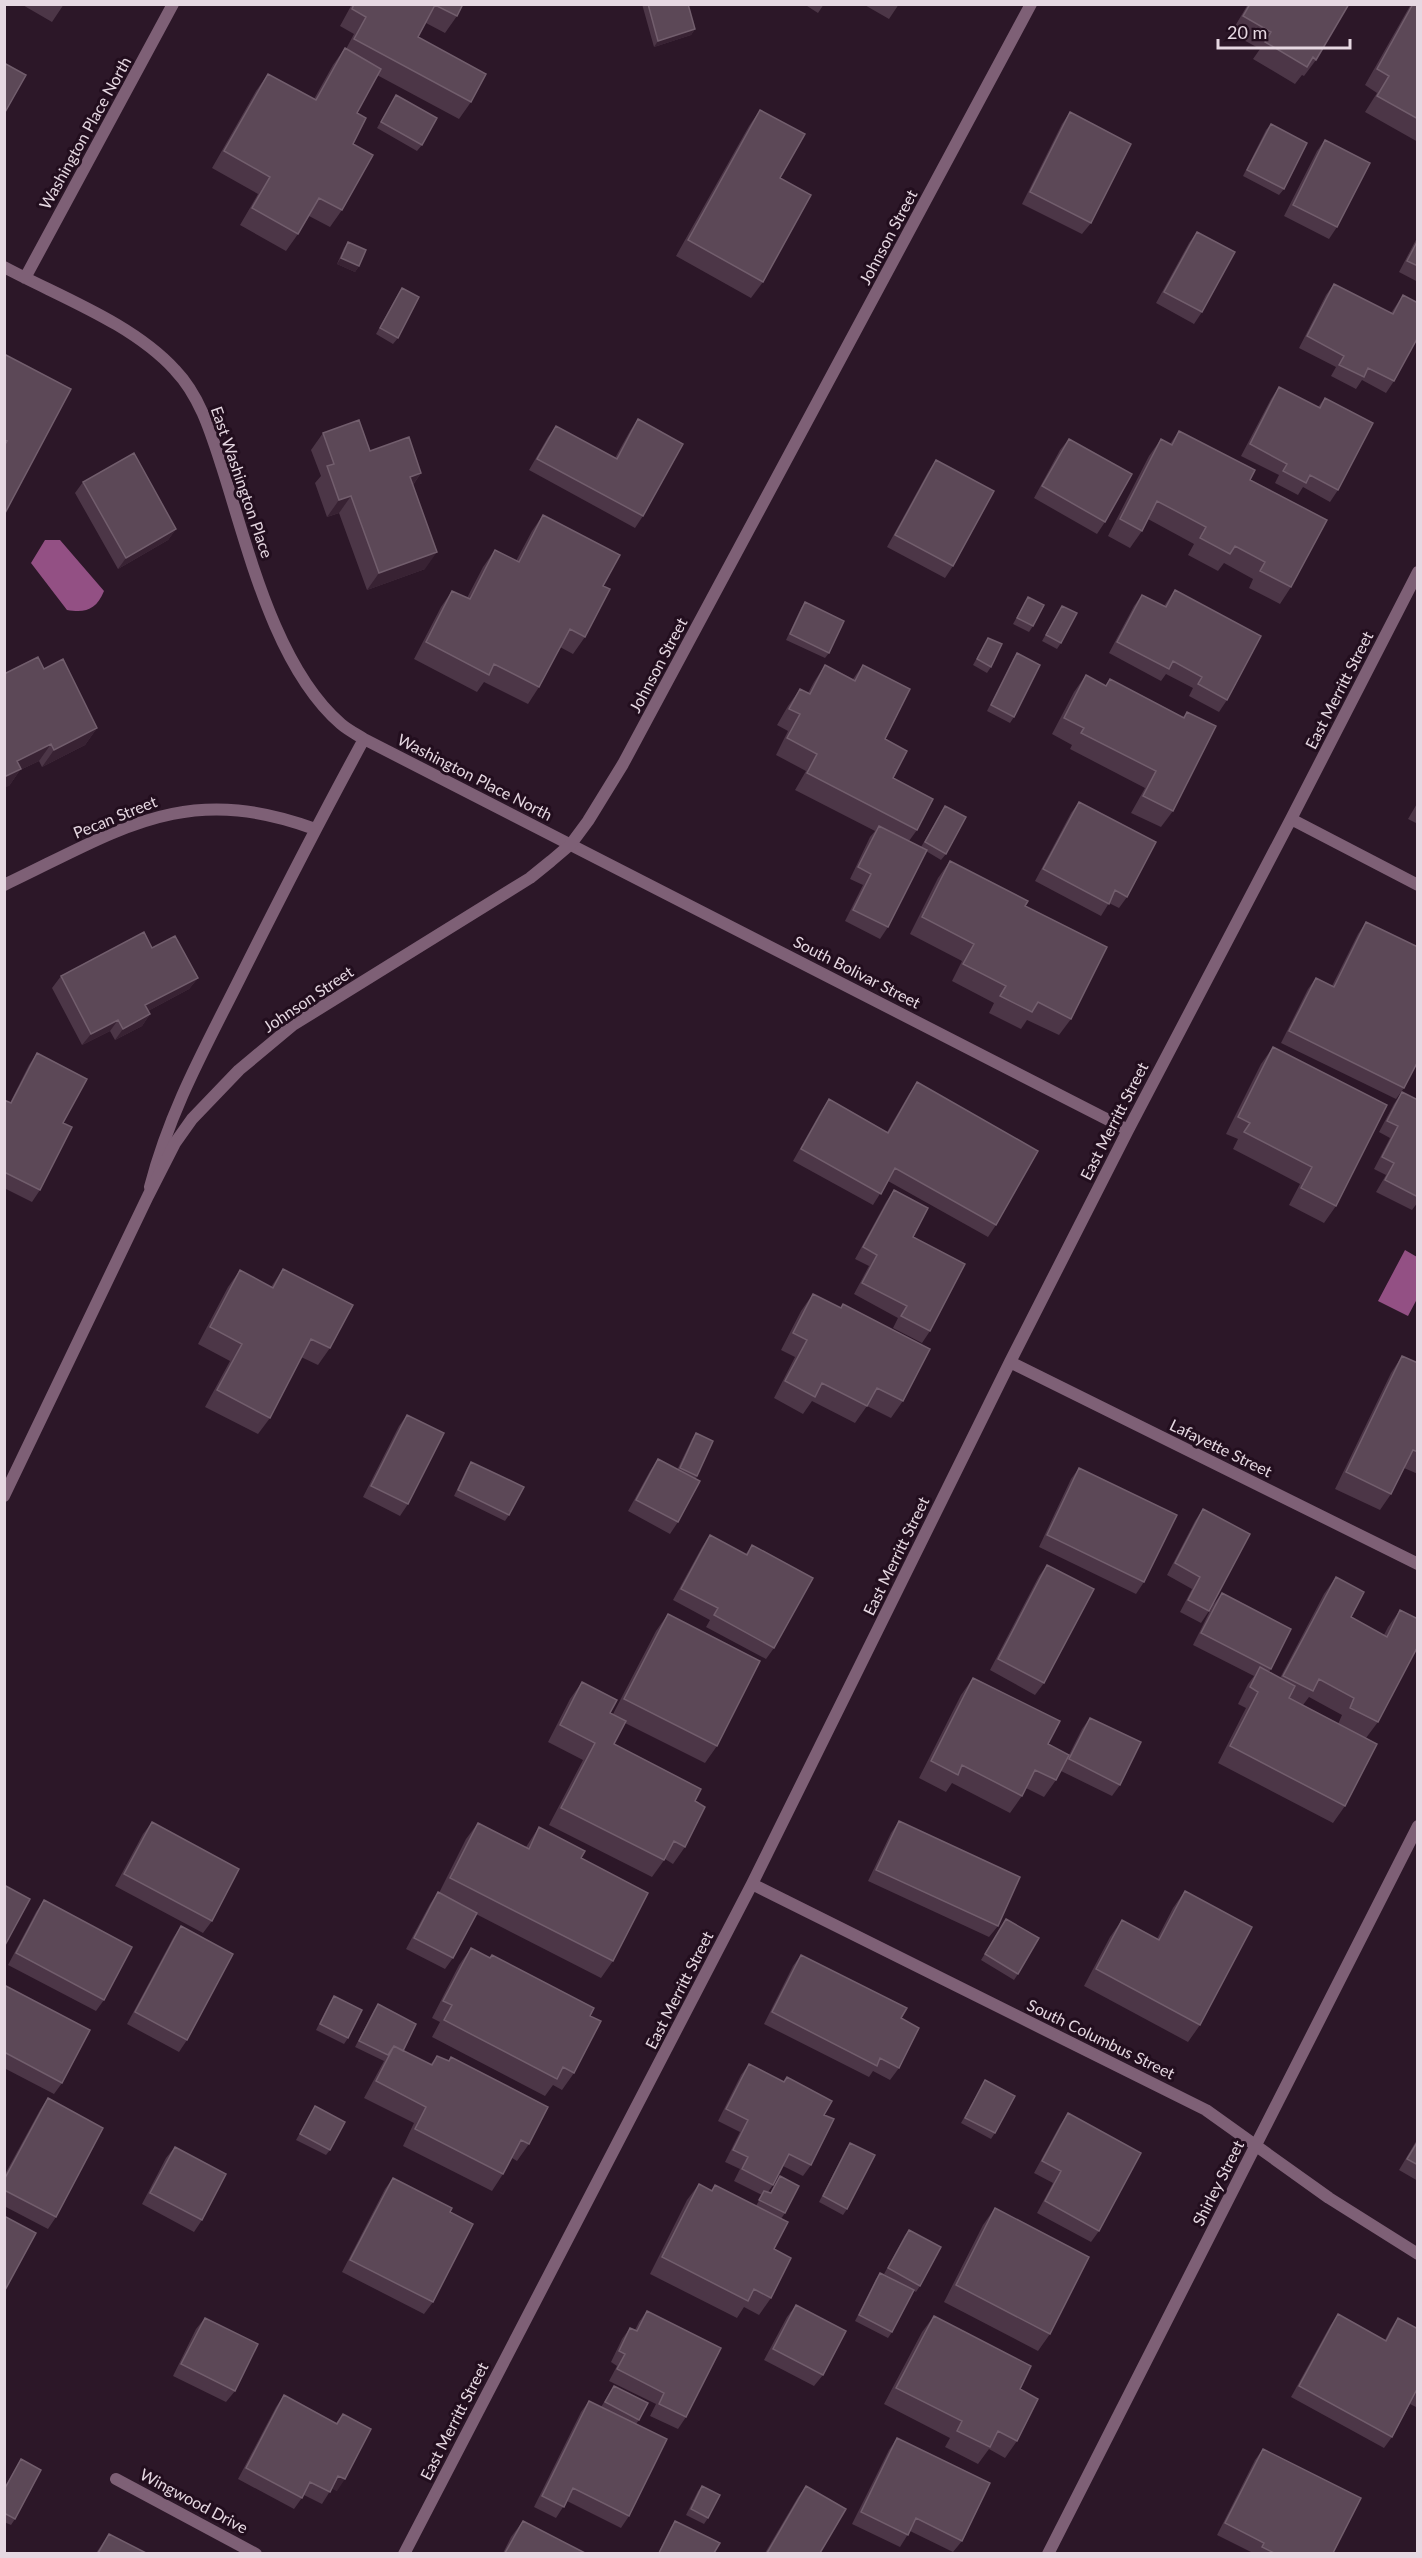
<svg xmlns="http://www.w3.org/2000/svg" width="1422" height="2558" font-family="Lato,sans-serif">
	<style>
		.water { fill: #935084 }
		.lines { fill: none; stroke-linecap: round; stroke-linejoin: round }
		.minor { stroke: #7e6076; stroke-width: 12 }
		.tertiary { stroke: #7e6076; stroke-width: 12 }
		.wall { fill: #4c3647; fill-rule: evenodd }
		.shaded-wall { fill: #382233 }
		.building { fill: #5c4857; stroke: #725e6d; stroke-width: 1.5 }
		.labels { text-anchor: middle; stroke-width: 6; stroke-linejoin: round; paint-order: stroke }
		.street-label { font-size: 16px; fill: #e6d8e2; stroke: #220e1e }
	</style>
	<rect width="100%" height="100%" fill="#2c1728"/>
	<!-- water -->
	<path class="water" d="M45,540H60L104,591C96,610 86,613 67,610L31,563Z
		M1405,1250L1417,1257V1299L1408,1316L1378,1301Z"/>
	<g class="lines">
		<!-- minor -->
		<path class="minor" d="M4,267C60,297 132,323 175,370C200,396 211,433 222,467C248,548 275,667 341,724C348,730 356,734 364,739L1128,1130
			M25,278L173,4
			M1291,819L1418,885
			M4,885C120,830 184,781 315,829
			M150,1187C170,1110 205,1048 240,978C280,898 321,818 364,739
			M1010,1362L1418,1564
			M752,1884L1206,2110L1329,2198L1418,2254
			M116,2479L256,2554
			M404,2554L752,1884L1010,1362L1128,1130L1291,819L1418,572
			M1048,2554L1418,1826"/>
		<!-- tertiary -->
		<path class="tertiary" d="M4,1496L148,1196L175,1143L192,1119L239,1070L293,1025L530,878L551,861L571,844L588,821L623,764L1031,4"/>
	</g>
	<!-- wall -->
	<path class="wall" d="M21,4H64L52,22Z
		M352,4H463L457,16L445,33L426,23L418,37L471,102L459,119L377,75L357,113L342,210L330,227L309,216L298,234L286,251L240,225L258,194L212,168L256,91L268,74L314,99L333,65L345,48L346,49L354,34L340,26Z
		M642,4H688L695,29L691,35L654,47Z
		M804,4H824L818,13Z
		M863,4H899L889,19Z
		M1248,4H1349L1316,60L1304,76L1302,75L1295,84L1253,59L1260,49L1231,33Z
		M1411,4H1418V142L1365,112L1377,93L1365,85Z
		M396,95L422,145L417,151L377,128Z
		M760,110L780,178L763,282L751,298L676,256L749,126Z
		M1070,112L1091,223L1082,234L1022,204L1062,124Z
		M1271,124L1284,189L1279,195L1243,176L1266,130Z
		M1325,140L1337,227L1329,239L1284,216L1317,151Z
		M1197,232L1202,312L1194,324L1156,303L1189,243Z
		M1418,236V282L1399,272Z
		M348,242L359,266L355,272L337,264L344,248Z
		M1334,284L1391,313L1403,295L1394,381L1386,393L1362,380L1356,389L1331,376L1336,367L1299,348L1326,295Z
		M402,288L398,338L393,344L376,334L398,294Z
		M1279,387L1318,407L1325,398L1338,490L1330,502L1303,487L1298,495L1275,483L1279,475L1241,456L1271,399Z
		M638,419L643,516L635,528L529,470L548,437L556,426L615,458L630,431Z
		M1179,431L1250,480L1291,587L1280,604L1249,588L1253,579L1224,563L1218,571L1188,555L1194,544L1148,519L1142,531L1130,548L1108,536L1149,456L1161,439L1170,444Z
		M323,433L370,451L421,473L413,485L425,569L367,590L339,513L327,517L315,483L321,476L311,450Z
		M1069,439L1105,522L1097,534L1034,498L1060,450Z
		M936,460L953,566L945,578L887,547L928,472Z
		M83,482L176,529L168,540L118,569L75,493Z
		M543,515L603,586L585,637L573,654L560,647L539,687L528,704L484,682L477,692L414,659L441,607L452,591L467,598L483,567L495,550L516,561L532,531Z
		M1175,590L1227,700L1219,712L1189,696L1193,688L1166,674L1161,681L1109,653L1134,606L1142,595L1164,606Z
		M1028,597L1033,626L1029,632L1013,624Z
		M805,602L829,653L825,658L786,640L801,608Z
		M1062,606L1061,643L1057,649L1042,641Z
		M988,638L991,667L987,673L973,665Z
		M1017,653L1014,717L1010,723L987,711L1013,659Z
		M825,665L853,679L863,665L885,739L893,778L917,830L909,841L921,847L945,806L946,854L941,860L926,851L888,927L880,939L845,921L863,885L850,879L870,837L875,831L795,790L806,771L776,755L788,731L777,725L788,706L800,689L808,693L814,682Z
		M44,669L97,728L85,745L42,767L39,761L20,770L9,786Z
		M1086,675L1105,686L1110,679L1183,717L1187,712L1173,811L1161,827L1131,813L1145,788L1070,749L1072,745L1052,734L1074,692Z
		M1079,802L1127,897L1119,908L1109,903L1101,916L1035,881L1071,813Z
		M1418,802V824L1408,819Z
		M950,861L1025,906L1071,1019L1059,1035L1027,1020L1021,1029L989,1013L994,1003L952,981L962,961L910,934L938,878Z
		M1366,922L1404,1088L1396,1099L1281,1043L1308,989L1316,978L1332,986L1358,934Z
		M152,948L198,978L189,989L148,1011L150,1014L142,1026L115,1040L110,1031L82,1045L52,988L61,976Z
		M1273,1047L1336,1206L1324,1223L1289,1205L1300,1184L1233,1149L1238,1139L1226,1134L1261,1064Z
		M37,1053L63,1123L40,1190L32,1202L4,1188V1100L10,1103L29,1065Z
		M917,1082L996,1225L988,1237L888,1181L873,1205L793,1161L821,1111L829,1099L887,1132L909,1094Z
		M1402,1092L1418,1100V1202L1412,1210L1376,1192L1386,1175L1374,1169L1390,1138L1379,1132L1394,1104Z
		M894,1190L913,1237L930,1331L922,1343L893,1328L898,1318L854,1294L869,1266L855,1259L886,1202Z
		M283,1269L330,1348L318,1365L301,1357L270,1418L258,1434L205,1407L230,1361L198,1344L228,1287L240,1270L271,1287Z
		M813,1294L840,1308L843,1304L903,1401L891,1418L867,1406L855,1423L812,1401L803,1414L774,1398L795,1357L781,1350L801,1311Z
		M1402,1356L1418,1363V1474L1404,1468L1391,1494L1380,1510L1335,1489L1391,1373Z
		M407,1415L408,1504L400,1516L363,1497L399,1426Z
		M696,1433L697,1476L678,1522L670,1534L628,1511L650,1471L658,1459L677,1470L692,1439Z
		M471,1462L509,1515L505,1521L454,1496L467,1468Z
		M1079,1468L1144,1582L1136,1594L1039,1547L1071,1479Z
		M1203,1509L1209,1611L1201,1623L1180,1612L1192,1589L1167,1575L1195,1521Z
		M710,1535L745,1555L752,1545L774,1648L766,1659L706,1627L710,1620L673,1600L702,1547Z
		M1047,1565L1044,1683L1035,1695L990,1670L1039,1576Z
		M1336,1577L1351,1617L1384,1635L1388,1627L1400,1610L1378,1722L1366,1738L1345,1806L1333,1823L1218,1763L1246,1708L1238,1704L1248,1684L1254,1676L1193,1645L1213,1605L1222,1593L1271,1669L1269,1672L1280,1678L1324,1594ZM1309,1697L1342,1715L1338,1724L1303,1705Z
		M668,1614L717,1746L705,1763L625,1723L614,1744L695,1801L685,1847L673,1864L665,1859L652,1877L549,1825L583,1760L548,1742L570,1699L582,1682L610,1713L613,1714L656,1631Z
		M973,1678L1048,1744L1056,1780L1044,1797L1026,1788L1022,1796L1010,1813L952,1783L946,1792L919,1778L961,1695Z
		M1090,1718L1120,1785L1112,1796L1061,1771L1082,1729Z
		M899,1821L998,1926L989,1937L868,1881L891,1833Z
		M152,1822L212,1921L203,1933L115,1886L143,1834Z
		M478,1823L526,1847L539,1827L581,1858L613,1961L601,1978L476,1914L453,1958L445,1969L406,1949L430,1904L438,1892L439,1893L466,1839Z
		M1185,1891L1200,2025L1188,2042L1084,1986L1110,1937L1122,1920L1157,1939L1173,1908Z
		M44,1900L104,2000L96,2011L8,1965L36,1912Z
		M1006,1919L1018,1974L1014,1980L981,1960Z
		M181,1926L187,2040L179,2052L127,2024L173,1938Z
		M471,1948L590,2016L574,2073L562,2090L553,2085L545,2096L432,2037L440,2022L432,2018L459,1965Z
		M801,1955L901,2018L899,2068L890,2080L873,2071L869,2077L764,2024L793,1966Z
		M4,1985L62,2083L54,2094L4,2068Z
		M334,1996L348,2038L344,2044L316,2030L330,2002Z
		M378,2004L403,2051L430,2065L437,2056L448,2061L451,2057L529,2144L517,2161L512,2158L503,2174L492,2191L403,2146L414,2123L364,2098L384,2061L355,2047L374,2010Z
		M749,2064L784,2082L787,2077L824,2115L811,2165L803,2176L783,2166L773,2185L768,2192L770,2193L780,2176L785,2213L781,2219L774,2249L771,2298L759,2315L744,2307L737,2318L650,2274L687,2200L699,2184L711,2190L715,2185L756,2206L762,2195L734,2181L740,2169L725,2162L740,2132L718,2121L741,2075Z
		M985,2080L995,2133L991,2139L961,2123Z
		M48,2098L56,2217L48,2229L4,2206V2176L40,2110Z
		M315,2106L330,2150L326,2155L296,2140Z
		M1068,2113L1099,2231L1091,2242L1037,2213L1053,2183L1034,2173L1060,2125Z
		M1418,2138V2181L1399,2170Z
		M850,2143L847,2209L843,2215L819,2202L846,2149Z
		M175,2147L202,2220L194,2232L142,2204L166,2158Z
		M393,2178L450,2212L433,2302L424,2314L342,2272L385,2189Z
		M995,2208L1050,2334L1038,2351L944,2302L983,2225Z
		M909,2230L920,2286L916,2292L884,2274L905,2235Z
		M880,2273L892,2332L888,2338L855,2321L876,2279Z
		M796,2305L823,2375L814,2386L764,2360L787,2317Z
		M647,2311L686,2417L678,2429L650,2416L656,2404L609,2381L617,2366L611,2362L622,2339L630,2328L635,2330L639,2322Z
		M1338,2314L1385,2340L1390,2330L1398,2318L1418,2329V2408L1410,2404L1392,2437L1384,2448L1291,2397L1330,2326Z
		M934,2316L1020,2389L1017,2441L1005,2458L989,2449L978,2464L945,2447L950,2438L884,2404L922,2332Z
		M205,2318L235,2391L226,2402L173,2376L196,2329Z
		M614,2386L639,2420L636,2424L629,2516L621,2528L567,2501L556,2518L534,2507L581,2412L589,2401L601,2407Z
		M284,2395L336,2423L343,2414L337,2491L332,2488L322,2504L304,2495L294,2509L238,2479L276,2407Z
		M897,2438L962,2541L953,2552L910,2531L900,2547L852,2524L889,2450Z
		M1263,2449L1333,2553H1253L1217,2535L1255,2460Z
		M21,2459L15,2519L11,2525L4,2522V2488Z
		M702,2486L708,2518L704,2524L686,2515L698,2491Z
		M806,2486L820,2553H765L798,2497Z
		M523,2521L585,2553H503L511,2537Z
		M675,2521L714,2553H658L671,2527Z
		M109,2534L146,2553H96Z"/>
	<!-- shaded-wall -->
	<path class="shaded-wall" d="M695,29L691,35L654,47L658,41Z
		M341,258L359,266L355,272L337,264Z
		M421,473L409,490L410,477Z
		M351,496L339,513L327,517L339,500Z
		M176,529L168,540L118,569L126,558Z
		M437,552L425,569L367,590L379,573Z
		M97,728L85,745L42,767L54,750Z
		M51,744L39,761L20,770L9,786L4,788V777L17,761Z
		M198,978L189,989L137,1017L145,1005Z
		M150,1014L142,1026L115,1040L123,1029Z
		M118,1020L110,1031L82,1045L91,1034Z
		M338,2476L345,2479L337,2491L330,2488Z"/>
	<!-- building -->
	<path class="building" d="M354,4H463L457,16L435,5L418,37L486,74L471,102L354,39L366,17L352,9Z
		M648,4H688L695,29L658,41Z
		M1250,4H1349L1316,60L1313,57L1307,67L1265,42L1271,32L1243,16Z
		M1413,4H1418V119L1377,96L1389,76L1377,69Z
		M345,48L381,69L357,113L366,118L353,144L373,155L342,210L319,198L298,234L252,208L270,177L224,151L268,74L316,100Z
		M4,63L26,75L4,114Z
		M396,95L437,118L422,145L381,122Z
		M760,110L805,134L780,178L811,195L763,282L688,240Z
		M1070,112L1131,144L1091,223L1030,192Z
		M1271,124L1307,143L1284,189L1247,170Z
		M1325,140L1370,163L1337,227L1293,205Z
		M1197,232L1235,252L1202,312L1164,292Z
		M1418,240V266L1407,261Z
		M348,242L366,250L359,266L341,258Z
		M1334,284L1393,314L1403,295L1418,303V337L1394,381L1368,368L1364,377L1339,365L1344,356L1307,336Z
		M402,288L419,297L398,338L380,328Z
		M4,354L71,389L4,515V446L7,441L4,440Z
		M1279,387L1320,408L1325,398L1373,423L1338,490L1310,475L1306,483L1283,471L1287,464L1250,444Z
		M638,419L683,444L643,516L537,459L556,426L617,459Z
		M359,420L370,451L409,437L421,473L410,477L437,552L379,573L351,496L339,500L327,466L334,464L323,433Z
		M1179,431L1255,470L1250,480L1327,520L1291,587L1260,571L1265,562L1235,546L1230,554L1200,538L1206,527L1157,501L1142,531L1120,519L1161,439L1172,445Z
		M1069,439L1132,474L1105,522L1042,486Z
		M134,453L176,529L126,558L83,482Z
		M936,460L994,491L953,566L895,535Z
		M543,515L620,555L603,586L610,589L585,637L570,629L539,687L494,664L489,675L426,642L452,591L470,599L495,550L519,562Z
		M1175,590L1261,636L1227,700L1198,684L1202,677L1173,661L1169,669L1117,642L1142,595L1166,607Z
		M1028,597L1044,605L1033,626L1017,618Z
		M805,602L844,621L829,653L790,634Z
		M1062,606L1077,613L1061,643L1046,635Z
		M988,638L1002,644L991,667L977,659Z
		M1017,653L1040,665L1014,717L991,705Z
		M38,657L44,669L63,659L97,728L54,750L51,744L17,761L21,769L4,777V674Z
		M825,665L855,681L863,665L910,689L885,739L907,751L893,778L933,799L917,830L807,773L817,754L787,738L800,714L789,709L800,689L810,694Z
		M1086,675L1106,686L1110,679L1184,718L1187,712L1216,726L1173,811L1143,796L1156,771L1081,733L1084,728L1064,718Z
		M1079,802L1156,842L1127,897L1115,890L1109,904L1043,869Z
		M945,806L966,817L946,854L925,842Z
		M879,826L927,850L888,927L853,910L871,874L858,867Z
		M950,861L1028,901L1025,906L1107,947L1071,1019L1038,1002L1032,1012L1000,996L1006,986L963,964L974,944L922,917Z
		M1366,922L1418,947V1061L1404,1088L1289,1031L1316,978L1334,987Z
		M144,932L152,948L175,936L198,978L145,1005L150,1014L123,1029L118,1020L91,1034L61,976Z
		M1273,1047L1387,1105L1336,1206L1301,1188L1312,1167L1244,1132L1250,1123L1238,1117Z
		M37,1053L87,1079L63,1123L72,1127L40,1190L4,1172V1100L11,1103Z
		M917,1082L1038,1151L996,1225L895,1168L881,1194L801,1149L829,1099L888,1133Z
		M1402,1092L1418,1100V1197L1385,1180L1394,1163L1382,1157L1398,1126L1387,1121Z
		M894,1190L928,1208L913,1237L965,1264L930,1331L901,1316L907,1306L862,1283L877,1255L863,1247Z
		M283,1269L353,1305L330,1348L311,1339L270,1418L217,1390L242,1344L210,1327L240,1270L273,1288Z
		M813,1294L841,1308L843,1304L930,1349L903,1401L877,1388L867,1406L822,1383L815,1397L785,1381L807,1340L793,1333Z
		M1402,1356L1418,1363V1452L1413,1450L1391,1494L1346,1472Z
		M407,1415L444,1433L408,1504L371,1486Z
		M696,1433L713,1441L697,1476L680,1468Z
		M658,1459L700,1481L678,1522L636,1500Z
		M471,1462L524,1487L509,1515L458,1490Z
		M1079,1468L1177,1515L1144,1582L1047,1535Z
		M1203,1509L1250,1534L1209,1611L1188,1600L1200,1577L1175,1563Z
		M710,1535L747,1555L752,1545L813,1578L774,1648L714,1615L718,1608L681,1589Z
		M1047,1565L1094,1589L1044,1683L998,1659Z
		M1336,1577L1364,1592L1351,1617L1387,1637L1400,1610L1418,1619V1646L1378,1722L1350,1708L1354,1698L1319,1679L1313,1691L1283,1676Z
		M1222,1593L1291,1629L1271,1669L1201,1633Z
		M668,1614L760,1661L717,1746L624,1699Z
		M1260,1667L1295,1686L1289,1698L1377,1744L1345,1806L1230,1746L1258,1692L1250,1687Z
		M973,1678L1060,1721L1048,1744L1069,1755L1056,1780L1035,1770L1022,1796L962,1765L958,1775L931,1761Z
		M582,1682L617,1700L610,1713L626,1721L614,1744L701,1789L695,1801L705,1807L685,1847L674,1841L664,1860L561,1808L595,1743L560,1725Z
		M1090,1718L1141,1742L1120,1785L1069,1759Z
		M899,1821L1020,1877L998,1926L876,1870Z
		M152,1822L239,1869L212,1921L124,1874Z
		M478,1823L529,1849L539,1827L585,1851L581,1858L648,1893L613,1961L450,1878Z
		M4,1885L30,1899L4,1947Z
		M1185,1891L1252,1927L1200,2025L1096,1969L1122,1920L1159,1940Z
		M438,1892L477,1913L453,1958L414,1938Z
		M44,1900L132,1947L104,2000L16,1953Z
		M1006,1919L1039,1938L1018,1974L985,1954Z
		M181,1926L233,1954L187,2040L135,2012Z
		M471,1948L490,1958L492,1955L594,2008L590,2016L601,2021L574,2073L563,2067L557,2079L444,2020L452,2005L443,2001Z
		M801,1955L907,2008L901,2018L919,2028L899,2068L880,2058L877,2066L772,2012Z
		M4,1985L90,2030L62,2083L4,2052Z
		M334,1996L362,2010L348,2038L320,2024Z
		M378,2004L416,2024L403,2051L394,2046L388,2055L359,2041Z
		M394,2046L432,2065L437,2056L449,2061L451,2057L548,2107L529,2144L521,2140L503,2174L415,2129L426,2107L376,2081Z
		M749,2064L784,2082L787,2077L832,2101L824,2115L834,2119L811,2165L789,2154L773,2185L742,2169L748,2157L733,2150L748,2120L726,2109Z
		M985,2080L1015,2096L995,2133L965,2118Z
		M48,2098L103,2128L56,2217L4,2190V2180Z
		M315,2106L345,2122L330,2150L300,2134Z
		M1068,2113L1141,2153L1099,2231L1045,2201L1061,2171L1042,2161Z
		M1418,2141V2165L1407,2159Z
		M850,2143L875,2155L847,2209L823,2196Z
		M175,2147L226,2174L202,2220L150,2193Z
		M780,2176L799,2186L785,2213L759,2200L764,2191L771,2193Z
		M393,2178L452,2208L450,2212L473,2224L433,2302L350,2260Z
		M699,2184L712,2191L715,2185L788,2222L774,2249L791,2258L771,2298L754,2289L748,2301L662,2257Z
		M995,2208L1089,2257L1050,2334L956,2285Z
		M4,2216L36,2233L4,2292Z
		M909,2230L941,2247L920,2286L888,2268Z
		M880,2273L914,2290L892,2332L859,2315Z
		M796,2305L846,2331L823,2375L773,2349Z
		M647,2311L721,2348L686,2417L659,2404L664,2393L617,2369L625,2354L619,2351L630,2328L637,2331Z
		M1338,2314L1386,2341L1398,2318L1418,2329V2392L1416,2391L1392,2437L1299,2386Z
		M934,2316L1031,2366L1020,2389L1038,2399L1017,2441L998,2431L990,2447L957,2431L962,2421L896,2388Z
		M205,2318L258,2344L235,2391L181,2364Z
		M614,2386L648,2403L639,2420L605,2402Z
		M284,2395L337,2424L343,2414L371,2429L345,2479L338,2476L330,2492L310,2482L302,2498L246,2468Z
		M589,2401L667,2439L629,2516L573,2488L564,2507L542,2496Z
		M897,2438L990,2483L962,2541L916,2518L908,2535L861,2512Z
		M1263,2449L1361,2498L1333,2553H1274L1262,2547L1264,2543L1225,2523Z
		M21,2459L41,2470L15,2519L4,2513V2490Z
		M702,2486L720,2495L708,2518L691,2509Z
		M806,2486L846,2509L820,2553H767Z
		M523,2521L585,2553H505Z
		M675,2521L720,2543L714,2553H659Z
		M109,2534L146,2553H98Z"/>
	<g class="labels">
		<!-- street labels -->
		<g class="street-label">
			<text transform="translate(85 133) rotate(-61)" y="6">Washington Place North</text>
			<text transform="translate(888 237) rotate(-62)" y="6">Johnson Street</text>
			<text transform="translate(242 482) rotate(71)" y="6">East Washington Place</text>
			<text transform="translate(658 665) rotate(-62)" y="6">Johnson Street</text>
			<text transform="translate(1339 690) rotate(-63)" y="6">East Merritt Street</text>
			<text transform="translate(475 777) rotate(27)" y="6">Washington Place North</text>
			<text transform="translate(115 817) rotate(-22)" y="6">Pecan Street</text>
			<text transform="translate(857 972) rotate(27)" y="6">South Bolivar Street</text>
			<text transform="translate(308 999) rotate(-34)" y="6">Johnson Street</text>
			<text transform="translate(1114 1121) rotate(-63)" y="6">East Merritt Street</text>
			<text transform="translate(1221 1448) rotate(26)" y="6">Lafayette Street</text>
			<text transform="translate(896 1556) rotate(-64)" y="6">East Merritt Street</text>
			<text transform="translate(679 1990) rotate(-63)" y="6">East Merritt Street</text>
			<text transform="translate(1101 2039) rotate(26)" y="6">South Columbus Street</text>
			<text transform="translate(1218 2183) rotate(-63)" y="6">Shirley Street</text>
			<text transform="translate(454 2421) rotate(-63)" y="6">East Merritt Street</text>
			<text transform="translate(194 2501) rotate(28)" y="6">Wingwood Drive</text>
		</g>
	</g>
	<!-- border -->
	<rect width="1422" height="2558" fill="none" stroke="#e6d8e2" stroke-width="12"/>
	<!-- scale -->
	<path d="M1218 39v9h132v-9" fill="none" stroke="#e6d8e2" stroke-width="3"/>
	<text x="1227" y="39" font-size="18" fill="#e6d8e2" stroke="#220e1e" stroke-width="4.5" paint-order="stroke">20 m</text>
</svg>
